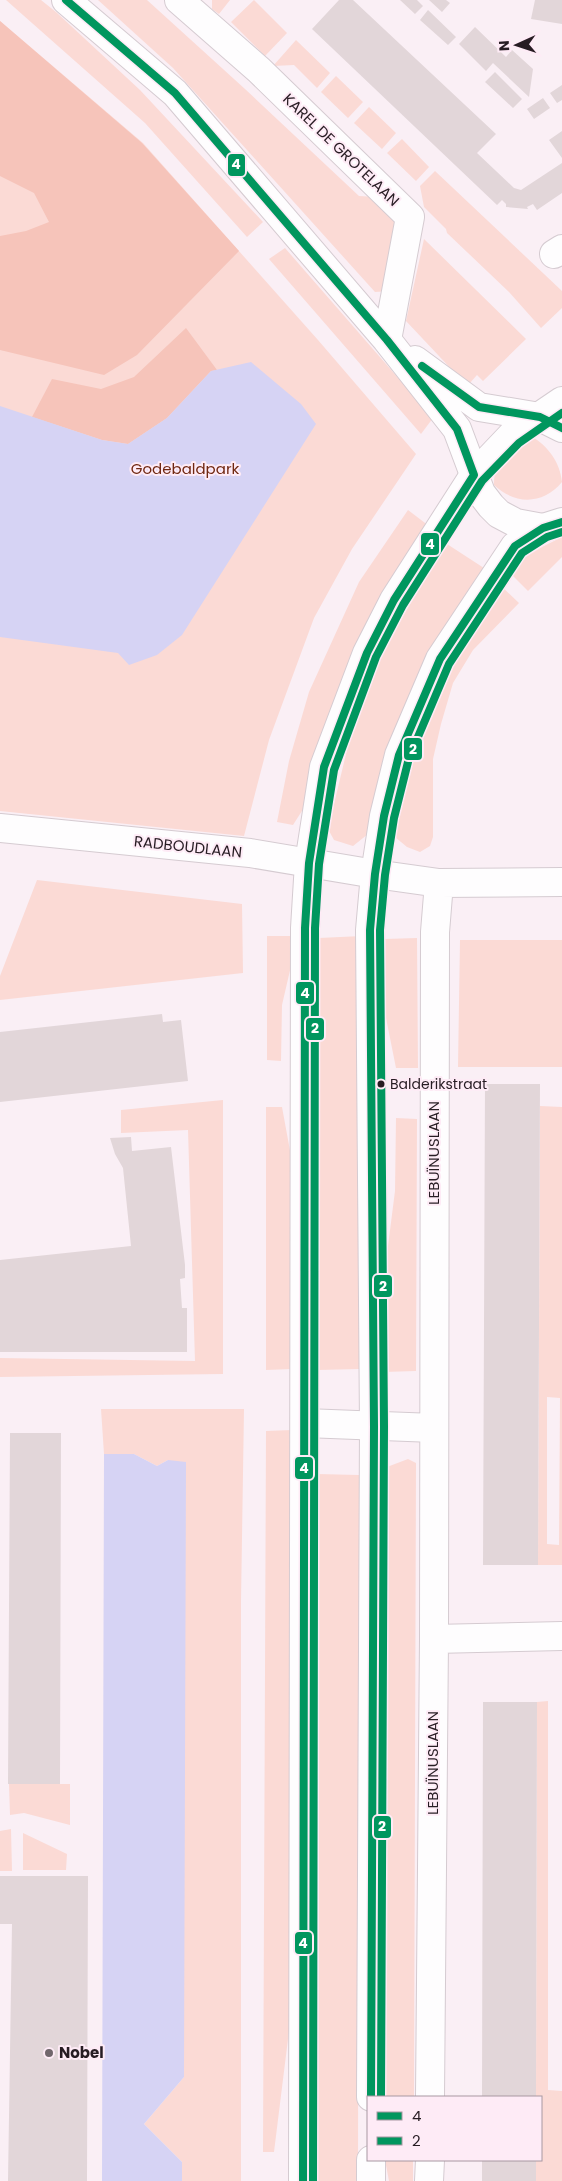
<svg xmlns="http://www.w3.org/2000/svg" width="562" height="2181" font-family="Poppins,sans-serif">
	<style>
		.green { fill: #fbdad5; fill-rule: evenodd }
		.forest { fill: #f6c4ba }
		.water { fill: #d6d3f4 }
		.building { fill: #e2d6d9 }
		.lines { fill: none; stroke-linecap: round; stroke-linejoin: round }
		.street-casing { stroke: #d5cbd1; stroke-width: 30 }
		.primary-casing { stroke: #d5cbd1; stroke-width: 30 }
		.street { stroke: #fefdfe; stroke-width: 28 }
		.primary { stroke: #fefdfe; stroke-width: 28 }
		.bus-1-casing { stroke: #feebf6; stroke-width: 11 }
		.bus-2-casing { stroke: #feebf6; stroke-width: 11 }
		.bus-1 { stroke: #00965e; stroke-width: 8 }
		.bus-2 { stroke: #00965e; stroke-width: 8 }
		.bus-dot { fill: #271c23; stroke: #feebf6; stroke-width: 2 }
		.poi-dot { fill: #71666c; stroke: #feebf6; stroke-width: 2 }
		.labels { text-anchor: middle; stroke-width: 4; stroke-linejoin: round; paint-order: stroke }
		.bus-label { font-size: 14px; fill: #271c23; stroke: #feebf6; text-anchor: start }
		.street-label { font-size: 15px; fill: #271c23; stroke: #feebf6 }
		.park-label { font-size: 15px; fill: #702812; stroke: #feebf6 }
		.poi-label { font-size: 15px; font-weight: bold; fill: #271c23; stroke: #feebf6; text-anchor: start }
		.line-badge { stroke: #feebf6; stroke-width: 2 }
		.badge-label { font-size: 14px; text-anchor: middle; font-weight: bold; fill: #fff }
	</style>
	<rect width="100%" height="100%" fill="#faeff5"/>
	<!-- green -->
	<path class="green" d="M6,0H41L56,12L140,90L263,222L247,237L145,123Z
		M98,0H147L245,89L359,196L376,197L394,217L400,241L390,291L375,292L173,68Z
		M212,0H230L219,14L212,9Z
		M254,0L287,33L265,56L231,22Z
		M0,21L143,143L318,340L416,454L352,549L314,618L269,740L244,836L0,811Z
		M296,40L330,73L317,88L294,65L273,66Z
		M336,76L363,102L348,118L321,92Z
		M369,107L396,133L382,149L354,123Z
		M402,139L429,167L416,181L387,153Z
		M435,171L562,291V308L541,328L509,292L447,233L446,229L424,207L420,186Z
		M424,239L526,339L483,381L477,375L469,384L455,373L406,321Z
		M285,248L433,418L421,434L269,259Z
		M531,436C548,446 560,462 562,482C543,505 515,505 494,485C493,459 512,450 531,436Z
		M408,510L429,526L307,803L293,825L277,822L289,761L309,692L359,582Z
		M562,537V557L528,591L508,571L524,556Z
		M447,544L487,570L368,834L353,846L334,840L328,829L352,729L385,645Z
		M499,584L519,603L473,650L453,683L441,724L433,759V837L430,846L420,852L407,847L395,837L393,817L417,737L434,692Z
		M37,880L242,904L243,973L0,1000V976Z
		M267,936H293L294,953L282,1005L281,1061L267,1060Z
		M362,936L359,1369L318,1370L319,938Z
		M417,938L418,1068H396L383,1003L385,939Z
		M460,940H562V1067H458Z
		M223,1100V1374L0,1377V1358L195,1361L188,1130L121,1133V1110Z
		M540,1106L562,1107V1565H538ZM547,1397L560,1398L559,1545L547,1544Z
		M266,1107H282L293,1167L292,1369L266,1370Z
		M396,1118L417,1119L416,1371L383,1372L382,1293L395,1191Z
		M101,1409H244L241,1601V2181H182V2162L144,2124L184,2077L168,1460L157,1466L134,1454H104Z
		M292,1430L290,2023L274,2152H263L266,1431Z
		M408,1459L416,1463L414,2097H381L387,1467Z
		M317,1474L359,1475L358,2181H316L319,1929Z
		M548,1701V2090L562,2091V2181H536V2160H541V2097H536L537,1702Z
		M9,1784H70V1825L24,1813L10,1815Z
		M11,1829L12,1871H0V1831Z
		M23,1833L67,1854L66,1870H23Z
		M385,2160H413V2181H389Z"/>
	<!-- forest -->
	<path class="forest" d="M0,21L142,143L239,251L137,355L104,375L0,350V236L26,231L49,222L34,193L0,176Z
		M186,328L217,370L211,371L167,418L128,444L102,440L32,417L52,379L101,389L134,377Z"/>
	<!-- water -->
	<path class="water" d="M251,362L301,404L316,424L182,635L157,655L129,665L118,653L0,637V406L102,440L128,444L167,418L211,371Z
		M104,1454H134L157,1466L168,1460L186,1462L184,2077L144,2124L182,2162V2181H102Z"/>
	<!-- building -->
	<path class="building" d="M339,0H353L496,134L477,153L514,188L521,190L562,163V193L537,210L533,204L527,207L528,209L506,207V204L502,200L497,205L312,29Z
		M400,0H417L423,6L415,14Z
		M429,0H446L450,3L442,12Z
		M535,0H562V24L531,19Z
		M428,10L456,37L448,45L420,20Z
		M475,27L506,57L512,50L533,69L529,97L493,63L486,71L459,44Z
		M495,72L522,99L513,108L485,82Z
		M562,85V100L557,103L550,93Z
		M543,98L550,108L534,119L527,109Z
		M562,131V158L549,140Z
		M162,1014L163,1022L181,1020L188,1081L0,1102V1032Z
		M485,1084H540L538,1565H483Z
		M131,1137L132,1151L171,1147L185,1265V1278L180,1279L182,1308H187V1352H0V1260L131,1246L123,1168L115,1154L110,1138Z
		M10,1433H61L60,1784H8Z
		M483,1702H537L536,2097H482Z
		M0,1876H88L87,2181H8L12,1924H0Z
		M482,2160H536V2181H482Z"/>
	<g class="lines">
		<defs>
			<path id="street" d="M66,0L175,93L387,340L457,429L481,493L491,506L499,514L516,523L543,528
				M179,0L259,70L410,217L387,340
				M554,254L562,249
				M415,360L479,407L540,417L562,428
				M0,828L250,853L375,874L439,883L562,882
				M305,1423L434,1428
				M434,1639L562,1636
				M430,2097L434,1639L435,932L439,883
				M429,2181L430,2160"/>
			<path id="primary" d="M371,2097L374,1426L370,930L375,874L384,816L399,755L440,659L515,546L543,528L562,522
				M303,2181L305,928L309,863L324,767L367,653L394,600L474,475L512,435L562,401
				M371,2181V2160"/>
		</defs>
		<!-- street casing -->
		<use href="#street" class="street-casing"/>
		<!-- primary casing -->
		<use href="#primary" class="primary-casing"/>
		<!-- street -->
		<use href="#street" class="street"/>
		<!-- primary -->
		<use href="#primary" class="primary"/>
		<defs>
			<path id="bus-1" d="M66,0L175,93L387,340L457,429L474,475L394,600L367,653L324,767L309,863L305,928L303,2181
				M422,366L479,407L540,417L562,428
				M371,2097L374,1426L370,930L375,874L384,816L399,755L440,659L515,546L543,528L562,522"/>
			<path id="bus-2" d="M381,2097L384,1426L380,930L385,875L394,818L409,758L449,664L522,553L547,537L562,532
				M313,2181L315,928L319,864L334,770L376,657L403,605L482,481L519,443L562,413"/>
		</defs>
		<!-- bus-1 casing -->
		<use href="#bus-1" class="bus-1-casing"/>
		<!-- bus-2 casing -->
		<use href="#bus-2" class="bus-2-casing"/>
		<!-- bus-1 -->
		<use href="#bus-1" class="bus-1"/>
		<!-- bus-2 -->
		<use href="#bus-2" class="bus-2"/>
	</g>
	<!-- markers -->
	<circle class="bus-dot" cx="381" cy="1084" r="4.5"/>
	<circle class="poi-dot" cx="49" cy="2053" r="5"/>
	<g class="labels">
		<!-- bus labels -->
		<g class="bus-label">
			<text x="390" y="1089">Balderikstraat</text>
		</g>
		<!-- street labels -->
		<g class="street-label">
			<text transform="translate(341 150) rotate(44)" y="5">KAREL DE GROTELAAN</text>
			<text transform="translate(188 847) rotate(6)" y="5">RADBOUDLAAN</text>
			<text transform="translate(434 1153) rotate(-90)" y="5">LEBUÏNUSLAAN</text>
			<text transform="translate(433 1763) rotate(-90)" y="5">LEBUÏNUSLAAN</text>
		</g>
		<!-- park labels -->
		<g class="park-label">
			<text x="185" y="474">Godebaldpark</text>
		</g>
		<!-- poi labels -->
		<g class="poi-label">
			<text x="59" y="2058">Nobel</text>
		</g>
	</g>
	<g class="line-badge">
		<rect x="227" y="153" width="19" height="24" rx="5" fill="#00965e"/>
		<rect x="420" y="532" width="20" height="24" rx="5" fill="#00965e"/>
		<rect x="403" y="737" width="20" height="24" rx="5" fill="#00965e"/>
		<rect x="295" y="981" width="20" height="24" rx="5" fill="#00965e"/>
		<rect x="305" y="1017" width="20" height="24" rx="5" fill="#00965e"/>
		<rect x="373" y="1274" width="20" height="24" rx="5" fill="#00965e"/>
		<rect x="294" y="1456" width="20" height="24" rx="5" fill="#00965e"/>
		<rect x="373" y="1815" width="19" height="24" rx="5" fill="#00965e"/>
		<rect x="294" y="1931" width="19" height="24" rx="5" fill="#00965e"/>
	</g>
	<g class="badge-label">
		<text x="236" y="169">4</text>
		<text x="430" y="549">4</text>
		<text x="413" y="754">2</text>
		<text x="305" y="998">4</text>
		<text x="315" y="1033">2</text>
		<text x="383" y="1291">2</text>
		<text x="304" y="1473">4</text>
		<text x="382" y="1831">2</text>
		<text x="303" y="1948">4</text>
	</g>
	<!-- legend -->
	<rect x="367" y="2096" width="175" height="65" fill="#feebf6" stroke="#a898a2"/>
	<rect x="377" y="2112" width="25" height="8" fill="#00965e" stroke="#a898a2"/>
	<text x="412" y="2121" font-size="15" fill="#271c23">4</text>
	<rect x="377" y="2137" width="25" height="8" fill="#00965e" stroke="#a898a2"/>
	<text x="412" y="2146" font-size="15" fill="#271c23">2</text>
	<!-- north arrow -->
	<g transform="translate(517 45) rotate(267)" stroke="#feebf6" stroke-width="4" paint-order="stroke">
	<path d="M0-4L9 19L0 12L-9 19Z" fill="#271c23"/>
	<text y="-8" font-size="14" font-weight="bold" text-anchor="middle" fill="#271c23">N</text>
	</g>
</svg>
